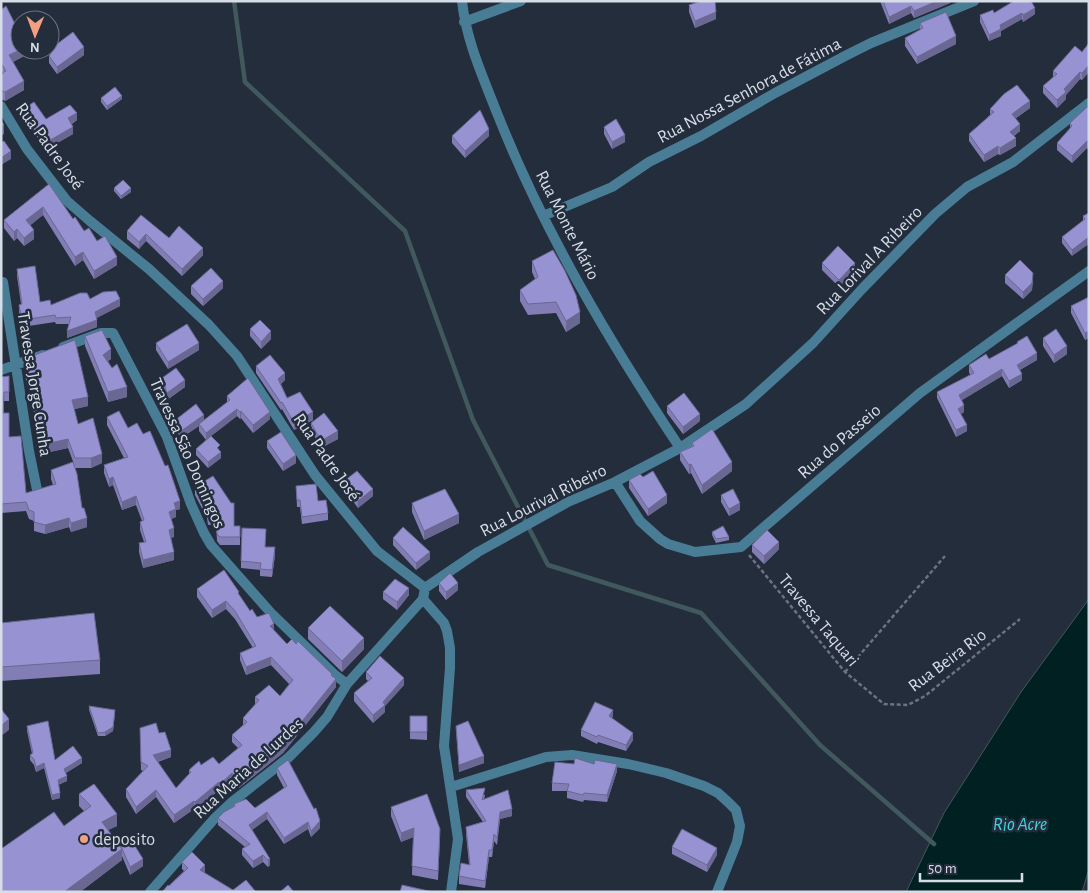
<svg xmlns="http://www.w3.org/2000/svg" width="1090" height="893" font-family="'Alegreya Sans',sans-serif">
	<style>
		.water { fill: #012022; stroke: #41595d }
		.lines { fill: none; stroke-linecap: round; stroke-linejoin: round }
		.stream { stroke: #41595d; stroke-width: 4.5 }
		.path { stroke: #6b7380; stroke-width: 2.5; stroke-dasharray: 4 2.5; stroke-linecap: butt }
		.minor { stroke: #497d96; stroke-width: 10 }
		.wall { fill: #827eb5 }
		.shaded-wall { fill: #6a6793 }
		.building { fill: #9793d2; stroke: #6a6793 }
		.poi-dot { fill: #f39f84; stroke: #232d3c; stroke-width: 2 }
		.labels { text-anchor: middle; stroke-width: 5; stroke-linejoin: round; paint-order: stroke }
		.street-label { font-size: 18px; fill: #d6dde7; stroke: #232d3c }
		.poi-label { font-size: 18px; fill: #d6dde7; stroke: #232d3c; text-anchor: start }
		.water-label { font-size: 19px; font-style: italic; fill: #41d5e0; stroke: #232d3c }
	</style>
	<rect width="100%" height="100%" fill="#232d3c"/>
	<!-- water -->
	<path class="water" d="M1089,599V869L1082,892H906L944,813L1021,692Z"/>
	<g class="lines">
		<!-- stream -->
		<path class="stream" d="M234,1L245,82L405,231L473,420L548,565L701,613L820,745L934,844"/>
		<!-- path -->
		<path class="path" d="M749,555L845,672L884,704L908,705L925,696L1020,619
			M845,672L945,556"/>
		<!-- minor -->
		<path class="minor" d="M462,1C466,40 483,77 497,113C544,232 609,341 680,448
			M464,22L521,1
			M1,106L27,149L67,201L90,221L149,269L209,325L237,356L315,475L377,551L425,588L423,599
			M543,216L612,187L649,162L701,136L775,93L847,55L871,43L974,1
			M3,282L29,451L37,490
			M63,347L101,333H113L167,437L191,504L204,533L211,545L271,613L335,675L347,684
			M1,370L43,355
			M615,482L640,521L660,539L668,544L695,552L741,547L920,393L1089,271
			M425,588L478,552L568,502L615,482L680,448L746,404L813,343L862,289L935,214L967,187L1013,162L1089,103
			M423,599L444,623L447,631L450,648V668L444,746L458,839L451,892
			M451,787L546,757L572,755L628,764L666,773L704,786L718,793L728,802L736,810L740,826L737,842L717,892
			M150,892L214,819L232,802L288,758L314,732L327,717L347,684L423,599"/>
	</g>
	<!-- wall -->
	<path class="wall" d="M699,1H715L716,19L695,28L689,12V5L699,2Z
		M880,1H950V3L914,18L911,13L889,24Z
		M1014,1L1035,14L1023,22L1022,19L1001,31V36L989,41L980,22V15L994,13Z
		M1,10L26,50V55L13,62L24,90L5,101L1,99V75L2,74L1,72Z
		M920,23L956,44L917,64L905,46V38L920,30Z
		M1089,43V72L1082,80L1080,79L1066,95V99L1057,108L1043,93V86L1053,77V71L1082,52Z
		M84,55L57,74L49,63V56Z
		M101,98L122,99L107,110L101,102Z
		M1030,108L1015,119L1020,131L1014,136L1016,146L1000,155L998,154L984,162L969,141V134L990,115V109Z
		M1089,109V150L1087,148L1072,163L1057,150V143L1070,129V123Z
		M22,110L46,119L77,120L72,124L73,134L45,150L32,128L30,130L22,117Z
		M604,127L625,142L612,149L604,134Z
		M452,136H489L465,158L452,143Z
		M49,184L73,219L117,265L94,279L83,260L75,266L43,215L30,225L34,239L24,246L17,238L14,241L4,228V220Z
		M114,188L131,192L121,199L114,191Z
		M1089,213L1072,256L1062,243V237L1083,221V216Z
		M141,215L169,238L203,255L182,276L146,241L139,249L127,239V231Z
		M532,261L580,323L566,332L556,313L528,315L520,301V290L535,279L532,272Z
		M822,263L855,270L839,287L822,270Z
		M17,269L40,302L51,305L90,299L120,306L96,318L97,327L67,338L69,324H56L55,322L22,327L19,312V305L21,304L17,276Z
		M1005,275L1033,280L1032,290L1023,299L1005,283Z
		M191,286L223,288L203,306L191,294Z
		M1089,297V338L1085,340L1071,313V306Z
		M250,329L271,339L261,349L250,336Z
		M85,336L111,359L108,361L112,368L127,397L108,402L85,346Z
		M1043,338L1067,354L1054,363L1043,346Z
		M1017,342L1037,360L1020,370L1022,380L1009,388L1002,376L962,400L964,412L961,414L967,431L956,437L937,398V392L970,375L969,372V365L989,359L1017,344Z
		M156,343L199,350L168,369L156,350Z
		M32,356L88,406L74,409L78,424L102,463L91,468H75L82,508L87,527L71,532L69,527L45,534L34,531V521L29,519L26,511L1,513V377L9,376V401H4V413L9,437L26,493L53,485L51,479V470L74,464L68,448L41,454L34,421V411L25,376V366L32,365Z
		M256,366L285,380L281,384L287,398L313,420L294,430L282,409L281,410L256,373Z
		M162,378L185,387L167,400L162,385Z
		M227,396L270,419L253,433L241,418L240,419L237,416L211,436L220,451L221,458L208,468L196,455V449L206,440L199,431V426L181,438L174,428V421L204,420L227,402Z
		M667,406L700,421L683,434L667,413Z
		M107,417L128,428L180,509L176,510V517L171,519L174,537L171,538L174,560L143,568L139,552V543L144,542L140,530V522L142,521L136,505L122,510L113,485L109,487L104,473V465L124,458L107,425Z
		M311,423L338,439L321,448L311,430Z
		M267,441L296,463L283,471L267,448Z
		M692,443L732,471L702,494L691,473L689,474L680,460V452L692,446Z
		M643,477L667,503L648,516L629,488V480Z
		M344,481L373,496L358,508L344,489Z
		M296,486L318,501L328,513V520L302,524L300,507H297Z
		M195,487L234,526H240V545H220L217,541L216,524L208,525L207,518L195,495Z
		M721,495L740,510L729,516L721,502Z
		M412,503L459,523L424,540L412,512Z
		M712,532L729,537V540L716,543L712,535Z
		M393,538L430,559L416,570L393,545Z
		M752,545L779,549L764,564L752,552Z
		M265,547L275,555L272,577L260,576V570L241,568V561Z
		M439,583L458,590L446,600L439,591Z
		M197,589L239,595L250,611L274,631L287,644H296L332,676L336,687L283,753L239,788L232,780L221,791L219,790L195,810L194,809L174,823L156,797L136,814L126,797V789L143,771L141,770L140,728L159,733L171,757L158,762L176,788L189,774V770L201,765L219,764L238,748L232,742V735L243,725V718L255,705V697L280,696L289,684L271,665L246,675L240,660V653L253,648L235,619L226,609L212,618L197,597Z
		M383,592L409,595L397,610L383,599Z
		M1,623L100,660V674L1,681Z
		M308,628L364,649L342,672L308,639Z
		M366,672L404,685L385,706V712L373,723L354,701V693L368,681L366,679Z
		M89,706L115,713L113,731L105,736H98L89,710Z
		M410,716H427V740L410,739Z
		M613,716L612,718L633,740L626,751L598,742L597,744L581,736V730Z
		M27,726L55,760L82,763L66,773L67,781L58,785L60,798L52,800L44,768L36,772L34,765L30,760V755L32,754L27,731Z
		M456,726L484,763L459,772Z
		M277,768L320,828L311,837L308,829L284,844L267,819L252,830L270,859V865L268,867L263,862L253,868L242,855V849L245,847L218,825V818L234,806V804L255,808L284,788L277,775Z
		M617,771L607,802L584,800L583,802L567,798V791H552V783Z
		M466,790L485,795L484,800L512,816L500,819L497,845L494,841L492,857H489L485,888L459,884V876L469,864L466,834V827L483,822L466,797Z
		M79,794L117,826L108,830L121,847L143,866L130,875L122,856V860L80,892H1L64,826L84,811L79,806Z
		M391,807L440,838L438,880L412,875L413,837L401,842L391,816Z
		M672,847L717,855L707,872L672,854Z
		M182,862L205,872L204,873L233,890L256,892H162L184,871L182,869Z"/>
	<!-- shaded-wall -->
	<path class="shaded-wall" d="M937,1H950V3L914,18V11Z
		M911,6V13L889,24V17Z
		M1035,8V14L1023,22V15Z
		M716,12V19L695,28V21Z
		M1022,13V19L1001,31V36L989,41V35L1000,25Z
		M956,36V44L917,64V57Z
		M84,47V55L57,74V67Z
		M20,50H26V55L9,64V55Z
		M1089,65V72L1082,80V73Z
		M1080,72V79L1066,95V99L1057,108V100L1064,89Z
		M24,81V90L5,101V92Z
		M122,96V99L107,110V106Z
		M1030,101V108L1012,121V114Z
		M77,113V120L68,126V118Z
		M32,121V128L30,130V122Z
		M1020,124V131L1010,139V132Z
		M4,125V134L1,136V127Z
		M73,127V134L45,150V143Z
		M489,129V136L465,158V151Z
		M625,135V142L612,149V142Z
		M1016,138V146L1000,155V148Z
		M1087,141V148L1072,163V156Z
		M998,146V154L984,162V155Z
		M11,151V159L1,165V158Z
		M131,188V192L121,199V196Z
		M43,207V215L26,229V220Z
		M17,229V238L14,241V232Z
		M34,230V239L24,246V238Z
		M146,234V241L139,249V242Z
		M1089,237V244L1072,256V250Z
		M203,248V255L182,276V269Z
		M83,252V260L75,266V257Z
		M117,257V265L94,279V271Z
		M855,263V270L839,287V280Z
		M1033,273L1032,290L1023,299V292Z
		M223,281V288L203,306V299Z
		M120,299V306L95,319V312Z
		M580,312V323L566,332V321Z
		M97,320V327L67,338V331Z
		M271,331V339L261,349V342Z
		M1089,331V338L1085,340V333Z
		M199,343V350L168,369V362Z
		M1067,346V354L1054,363V355Z
		M111,349V359L103,365V355Z
		M1037,353V360L1017,371V365Z
		M1002,369V376L959,402V395Z
		M285,373V380L278,386V379Z
		M1022,374V380L1009,388V381Z
		M185,380V387L167,400V393Z
		M127,387V397L108,402V392Z
		M88,397V406L72,410V400Z
		M964,405V412L958,416V409Z
		M237,409V416L206,440V433Z
		M241,411V418L240,419V412Z
		M270,412V419L253,433V425Z
		M313,412V420L294,430V423Z
		M700,414V421L683,434V427Z
		M204,415V422L199,424V426L181,438V431Z
		M967,425V431L956,437V430Z
		M338,431V439L321,448V441Z
		M68,439V448L41,454V445Z
		M221,452V458L208,468V462Z
		M102,454V463L91,468V458Z
		M296,455V463L283,471V464Z
		M732,462V471L702,494V485Z
		M691,464V473L689,474V465Z
		M113,477V485L109,487V479Z
		M373,489V496L358,508V501Z
		M667,495V503L648,516V509Z
		M136,496V505L122,510V502Z
		M180,501V509L176,510V517L169,520V512L174,503Z
		M740,503V510L729,516V509Z
		M459,514V523L424,540V531Z
		M69,518V527L45,534V525Z
		M87,518V527L71,532V523Z
		M174,528V537L169,538V530Z
		M779,542V549L764,564V556Z
		M275,547V555L272,577V570Z
		M174,552V560L143,568V560Z
		M430,552V559L416,570V563Z
		M458,583V590L446,600V592Z
		M409,588V595L397,610V602Z
		M226,601V609L212,618V610Z
		M274,624V632L270,626Z
		M364,638V649L342,672V661Z
		M271,657V665L246,675V667Z
		M404,678V685L385,706V712L373,723V715L383,702Z
		M336,679V687L283,753L239,788V780Z
		M613,710V716L609,723V716Z
		M115,713L113,731L105,736V732Z
		M9,719V730L1,736V726Z
		M633,733V740L626,751V745Z
		M171,750V757L153,763V755Z
		M484,756V763L459,772V765Z
		M82,758V763L64,774V769Z
		M44,763V768L36,772V767Z
		M617,764V771L607,802V795Z
		M232,773V780L221,791V783Z
		M67,776V781L58,785V780Z
		M219,782V790L195,810V802Z
		M156,790V797L136,814V807Z
		M60,793V798L52,800V795Z
		M194,801V809L174,823V815Z
		M512,809V816L500,819L497,845L500,812Z
		M267,812V819L249,832V825Z
		M117,814V826L102,833V822Z
		M320,821V828L311,837V831Z
		M308,822V829L284,844V838Z
		M414,828V837L401,842V833Z
		M494,834V841L492,857V850Z
		M717,848V855L707,872V865Z
		M122,849V860L80,892H64Z
		M489,850V857L485,888V881Z
		M263,855V862L253,868V861Z
		M143,859V866L130,875V867Z
		M270,859V865L268,867V860Z
		M205,865V872L200,877V870Z"/>
	<!-- building -->
	<path class="building" d="M701,1H715L716,12L695,21L689,5Z
		M883,1H937L914,11L911,6L889,17Z
		M1014,1H1031L1035,8L1023,15L1022,13L1000,25L1001,29L989,35L980,15L993,10L994,13Z
		M6,6L20,34V50L9,55L24,81L5,92L1,90V75L3,74L2,73L6,71L1,63V10Z
		M946,12L956,36L917,57L905,38L923,28L920,23Z
		M73,32L84,47L57,67L49,56L57,44Z
		M1089,43V65L1082,73L1080,72L1064,89L1066,92L1057,100L1043,86L1057,74L1053,71L1075,46L1082,52Z
		M1017,85L1030,101L1012,114L1020,124L1010,132L1016,138L1000,148L998,146L984,155L969,134L994,112L990,109L1004,94Z
		M115,87L122,96L107,106L101,98Z
		M34,102L46,119L70,105L77,113L68,118L73,127L45,143L32,121L30,122L22,110Z
		M1087,107L1089,109V143L1087,141L1072,156L1057,143L1072,126L1070,123Z
		M480,110L489,129L465,151L452,136Z
		M616,119L625,135L612,142L604,127Z
		M1,120L4,125L1,127Z
		M4,141L11,151L1,158V142Z
		M123,180L131,188L121,196L114,188Z
		M49,184L73,219L75,217L84,231L89,228L97,241L105,236L117,257L94,271L83,252L75,257L43,207L26,220L34,230L24,238L17,229L14,232L4,220Z
		M1089,213V237L1072,250L1062,237L1085,219L1083,216Z
		M141,215L169,238L179,226L203,248L182,269L146,234L139,242L127,231Z
		M838,246L855,263L839,280L822,263Z
		M553,250L565,271L576,295L580,312L566,321L556,302L528,304L520,290L538,277L532,261Z
		M1020,260L1033,273L1032,283L1023,292L1005,275Z
		M35,266L40,302L50,300L51,305L80,293H87L90,299L103,292L116,291L120,299L95,312L97,320L67,331L71,317L56,318L55,315L22,320L19,305L22,304L17,269Z
		M211,268L223,281L203,299L191,286Z
		M1089,297V331L1085,333L1071,306Z
		M260,320L271,331L261,342L250,329Z
		M187,324L199,343L168,362L156,343Z
		M1056,329L1067,346L1054,355L1043,338Z
		M102,330L111,349L103,355L112,368L117,364L127,387L108,392L85,336Z
		M1027,336L1037,353L1017,365L1022,374L1009,381L1002,369L959,395L964,405L958,409L967,425L956,430L937,392L974,373L969,365L986,354L989,359L1018,343L1017,342Z
		M75,340L88,397L72,400L78,424L93,418L102,454L91,458H75L68,439L41,445L34,411L37,410L25,366L35,364L32,356Z
		M270,355L285,373L278,379L287,398L300,392L313,412L294,423L282,402L281,403L256,366Z
		M176,368L185,380L167,393L162,378Z
		M9,376V392H4L3,413H9V437L21,436L26,493L56,484L51,470L73,462L77,474L82,508H84L87,518L71,523L69,518L45,525L34,522V512L29,510L26,502L1,504V377Z
		M248,378L270,412L253,425L241,411L240,412L237,409L206,433L199,424L230,400L227,396Z
		M684,393L700,414L683,427L667,406Z
		M196,404L204,415L181,431L174,421Z
		M119,411L128,428L137,423L143,434L150,431L165,466L168,465L180,501L174,503L176,509L169,512L174,528L169,530L174,552L143,560L139,543L146,542L140,522L144,520L136,496L122,502L113,477L109,479L104,465L128,457L107,417Z
		M324,413L338,431L321,441L311,423Z
		M712,429L732,462L702,485L691,464L689,465L680,452L694,446L692,443Z
		M281,432L296,455L283,464L267,441Z
		M211,436L220,445L217,448L221,452L208,462L196,449Z
		M357,471L373,489L358,501L344,481Z
		M653,471L667,495L648,509L629,480L640,474L643,477Z
		M213,476L231,503H234V526H240V537H220L217,534L216,517H208L207,510L195,487Z
		M316,484L318,501L326,500L328,513L302,517L300,500H297L296,486Z
		M445,489L459,514L424,531L412,503Z
		M733,489L740,503L729,509L721,495Z
		M723,526L729,537L716,539L712,532Z
		M403,527L430,552L416,563L393,538Z
		M242,528L266,529L265,547H275L272,570L260,569L261,563L241,561Z
		M767,530L779,542L764,556L752,545Z
		M224,570L239,592L238,593L250,611L252,609L257,617L269,613L274,624L270,626L287,644L292,639L296,644L298,641L332,674L331,675L336,679L283,745L239,780L232,773L221,783L219,782L195,802L194,801L174,815L156,790L136,807L126,789L148,766L141,762L140,728L156,723L159,733L165,732L171,750L153,755L176,788L191,772L189,770L199,761L201,765L213,757L219,764L242,745L232,735L247,722L243,718L259,700L255,697L269,685L280,696L293,680L271,657L246,667L240,653L256,646L235,611L226,601L212,610L197,589Z
		M450,573L458,583L446,592L439,583Z
		M395,579L409,588L397,602L383,592Z
		M330,606L364,638L342,661L308,628Z
		M94,613L100,660L1,667V623Z
		M380,656L404,678L383,702L385,705L373,715L354,693L372,678L366,672Z
		M595,702L613,710L609,716L633,733L626,745L598,735L597,737L581,730Z
		M89,706L115,710L113,727L105,732L98,733Z
		M1,709L9,719L1,726Z
		M410,716H427V732H410Z
		M48,721L55,760L73,746L82,758L64,769L67,776L58,780L60,793L52,795L44,763L36,767L34,759L30,755L33,753L27,726Z
		M468,721L484,756L459,765L456,726Z
		M575,758L594,764L595,760L617,764L607,795L584,793L583,795L567,791L569,784L552,783L555,762L574,764Z
		M288,760L314,809L316,808L320,821L311,831L308,822L284,838L267,812L249,825L270,859L268,860L263,855L253,861L242,849L250,844L218,818L224,812L235,806L234,804L246,799L255,808L287,786L277,768Z
		M94,784L117,814L102,822L122,849L64,892H1V849L54,812L64,826L91,806L79,794Z
		M485,788L482,800L508,790L512,809L500,812L497,838L494,834L492,850H489L485,881L459,876L461,863L470,865L466,827L486,821L466,790Z
		M427,794L440,829L438,871L412,866L414,828L401,833L391,807Z
		M682,829L717,848L707,865L672,847Z
		M132,841L143,859L130,867L121,846Z
		M192,852L205,865L200,870L233,890L246,880L256,892H162L168,885L169,886L188,868L182,862Z
		M288,885L294,892H280Z
		M402,885L433,892H400Z"/>
	<!-- markers -->
	<circle class="poi-dot" cx="84" cy="839" r="5"/>
	<g class="labels">
		<!-- street labels -->
		<g class="street-label">
			<text transform="translate(749 90) rotate(-28)" y="6">Rua Nossa Senhora de Fátima</text>
			<text transform="translate(50 146) rotate(54)" y="6">Rua Padre José</text>
			<text transform="translate(568 225) rotate(63)" y="6">Rua Monte Mário</text>
			<text transform="translate(869 260) rotate(-46)" y="6">Rua Lorival A Ribeiro</text>
			<text transform="translate(35 384) rotate(81)" y="6">Travessa Jorge Cunha</text>
			<text transform="translate(839 441) rotate(-41)" y="6">Rua do Passeio</text>
			<text transform="translate(188 453) rotate(66)" y="6">Travessa São Domingos</text>
			<text transform="translate(327 457) rotate(55)" y="6">Rua Padre José</text>
			<text transform="translate(543 500) rotate(-27)" y="6">Rua Lourival Ribeiro</text>
			<text transform="translate(819 620) rotate(50)" y="6">Travessa Taquari</text>
			<text transform="translate(947 660) rotate(-37)" y="6">Rua Beira Rio</text>
			<text transform="translate(248 768) rotate(-42)" y="6">Rua Maria de Lurdes</text>
		</g>
		<!-- poi labels -->
		<g class="poi-label">
			<text x="94" y="845">deposito</text>
		</g>
		<!-- water labels -->
		<g class="water-label">
			<text x="1020" y="830">Rio Acre</text>
		</g>
	</g>
	<!-- border -->
	<rect width="1090" height="893" fill="none" stroke="#d6dde7" stroke-width="5"/>
	<!-- north arrow -->
	<g transform="translate(35 35) rotate(181)"><circle r="24" fill="#232d3c" stroke="#6b7380"/>
	<path d="M0-4L9 19L0 12L-9 19Z" fill="#f39f84"/>
	<text y="-8" font-size="14" font-weight="bold" text-anchor="middle" fill="#d6dde7">N</text>
	</g>
	<!-- scale -->
	<path d="M920 873v8h102v-8" fill="none" stroke="#d6dde7" stroke-width="2.5"/>
	<text x="928" y="873" font-size="15" fill="#d6dde7" stroke="#232d3c" stroke-width="4" paint-order="stroke">50 m</text>
</svg>
